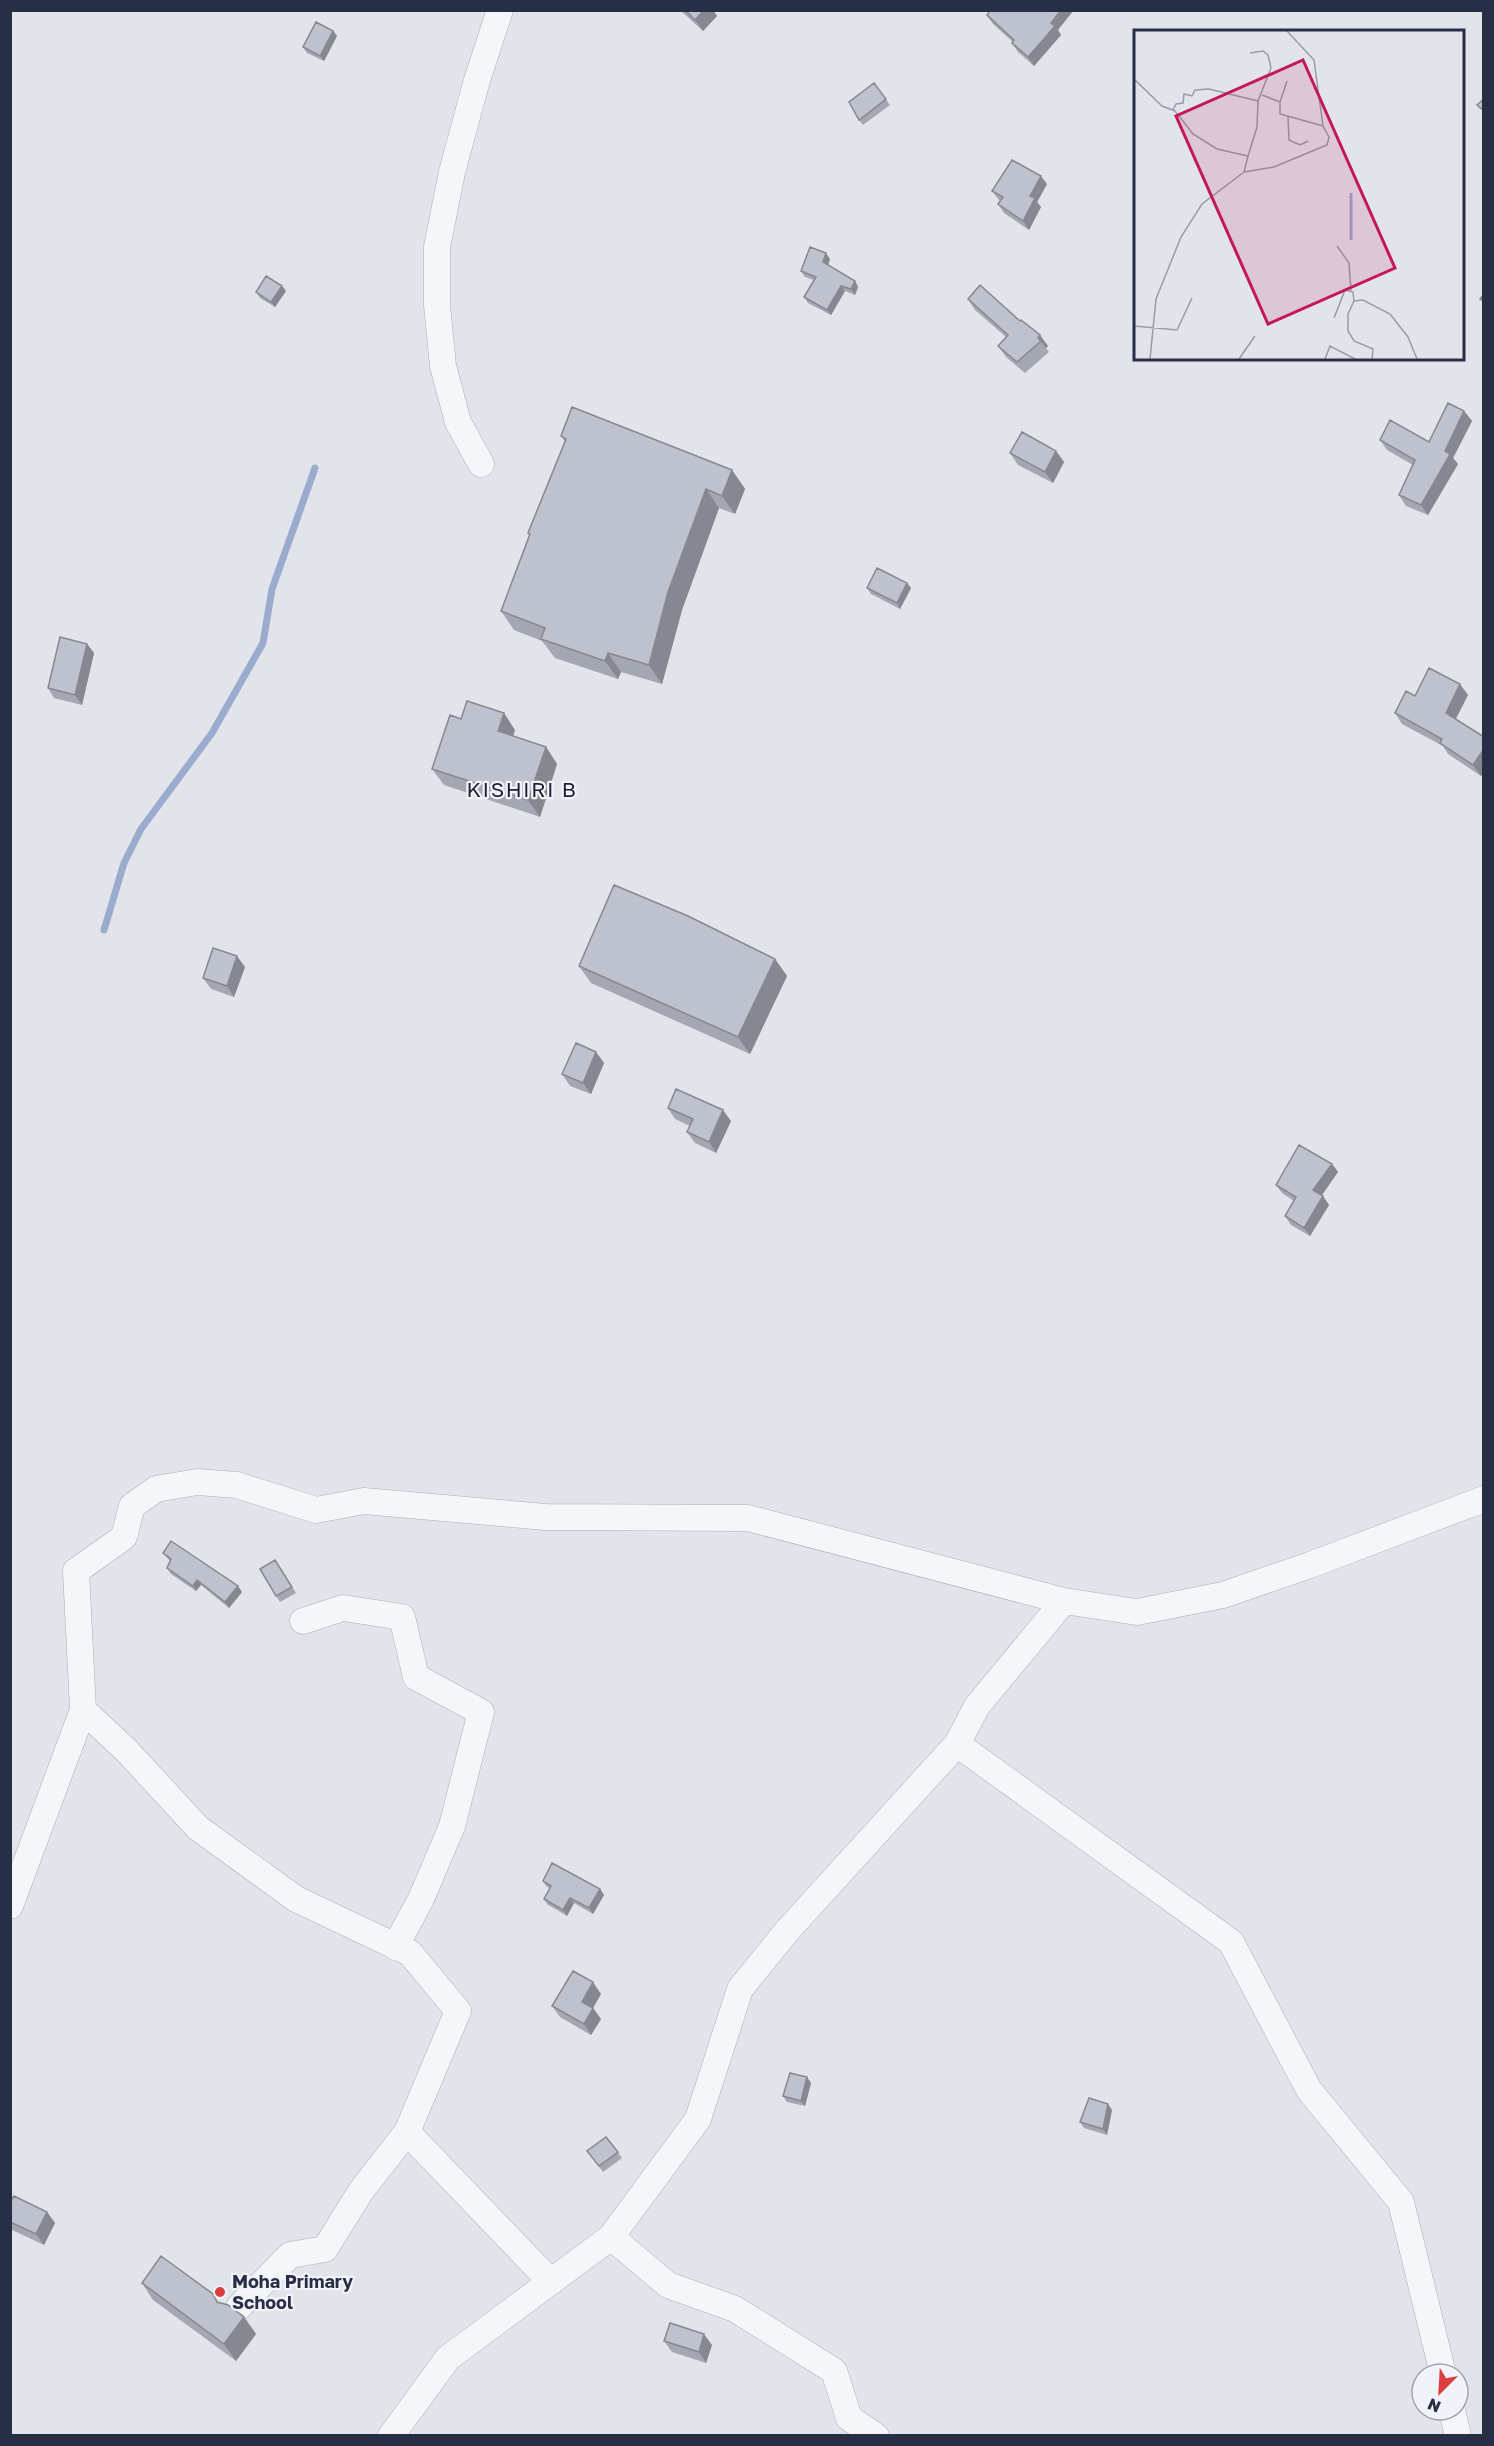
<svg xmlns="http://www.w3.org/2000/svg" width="1494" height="2446" font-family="'Golos Text',sans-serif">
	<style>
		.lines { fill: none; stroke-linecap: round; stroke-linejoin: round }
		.stream { stroke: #9aabce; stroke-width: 7 }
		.street-casing { stroke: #aaadb9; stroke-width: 27 }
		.street { stroke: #f5f6f9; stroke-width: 26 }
		.wall { fill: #a3a7b2 }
		.shaded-wall { fill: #858891 }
		.building { fill: #bec2cf; stroke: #858891; stroke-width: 1.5 }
		.poi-dot { fill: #db3e3c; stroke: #f2f3f8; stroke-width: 2 }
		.labels { text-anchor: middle; stroke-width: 4.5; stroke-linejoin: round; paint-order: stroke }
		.poi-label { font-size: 18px; font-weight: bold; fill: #282e45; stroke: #f2f3f8; text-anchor: start }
		.quarter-label { font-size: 21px; letter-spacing: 1.5px; fill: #1a1f36; stroke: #f2f3f8 }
		.inset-river { fill: none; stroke: #9aabce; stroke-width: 3 }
		.inset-road { fill: none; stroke: #989ba9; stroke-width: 1.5 }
		.view { fill: #c2185b; fill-opacity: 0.15; stroke: #c2185b; stroke-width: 3 }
		.inset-edge { fill: none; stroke: #282e45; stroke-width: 3 }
	</style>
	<rect width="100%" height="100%" fill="#e2e4eb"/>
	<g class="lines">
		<!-- stream -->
		<path class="stream" d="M104,930L124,863L141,829L212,733L263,643L272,589L315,468"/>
		<defs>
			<path id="street" d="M481,464L458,422L443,366L437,305V247L452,172L477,80L500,10
				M1064,1601L1137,1612L1223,1595L1310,1565L1484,1499
				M303,1621L343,1608L402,1617L416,1677L481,1712L452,1826L421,1899L395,1947
				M10,1906L83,1710
				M407,2132L458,2011L410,1953L296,1899L198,1828L127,1751L83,1710L76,1571L124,1537L132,1506L156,1489L197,1482L237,1485L316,1510L364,1501L545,1517L748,1518L1064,1601L977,1706L957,1744L1231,1942L1309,2090L1401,2202L1443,2374
				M611,2237L668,2285L735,2309L834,2371L849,2418L876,2436
				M239,2307L290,2255L325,2249L361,2191L407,2132L551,2282
				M1452,2410L1458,2436
				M391,2436L448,2358L611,2237L698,2119L740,1989L787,1931L957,1744"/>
		</defs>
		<!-- street casing -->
		<use href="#street" class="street-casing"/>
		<!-- street -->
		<use href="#street" class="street"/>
	</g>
	<!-- wall -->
	<path class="wall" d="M680,10H713L717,16L703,31Z
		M987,15L1058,30L1061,35L1034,66L1018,52L1012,43L1013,42L993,24Z
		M333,31L337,36L324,61L307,53L303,47Z
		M874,83L890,105L863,125L859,120Z
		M1047,184L1037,202L1041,207L1029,230L1004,213L998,204L1000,201L999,200L992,191Z
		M830,259L828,265L855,281L858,287L855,295L845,291L831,315L808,303L804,297L814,280L805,277L801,271Z
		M980,285L1048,346L1046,348L1049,352L1025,373L1006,357L998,346L1006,337L975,310L968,299Z
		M286,291L275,307L260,298L256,292Z
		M1464,411L1472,421L1453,458L1458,464L1428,515L1406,506L1399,495L1413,465L1387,450L1380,440L1429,442Z
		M561,436L732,470L745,489L735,514L719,508L682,610L662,684L621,672L618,679L555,658L542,641L514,630L501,611L529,536L528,533L565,442Z
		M1056,451L1064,462L1053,483L1018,465L1010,453Z
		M907,583L911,588L900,609L871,594L867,588Z
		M87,644L94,653L82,705L54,698L48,688Z
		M1468,695L1456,719L1484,737V772L1481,776L1448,754L1443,746L1402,724L1395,713L1415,696Z
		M461,719L515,730L513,736L546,747L557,764L540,817L444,785L432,769Z
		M775,959L787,976L750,1054L591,983L579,966Z
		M245,967L234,997L211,989L203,978Z
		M596,1052L604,1063L591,1094L570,1086L562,1074Z
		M668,1108L731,1121L716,1153L695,1143L687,1132L690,1126L675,1119Z
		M1332,1164L1338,1172L1322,1195L1329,1205L1310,1236L1291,1225L1285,1216L1294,1201L1282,1193L1276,1185Z
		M163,1553L242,1592L229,1608L201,1585L196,1591L171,1574L167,1568L170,1561Z
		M275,1560L296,1593L280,1602L276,1596Z
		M543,1881L600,1889L604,1895L593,1914L574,1903L567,1916L547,1904L544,1899L550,1888L547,1887Z
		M601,1994L593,2008L601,2019L591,2035L560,2017L552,2006Z
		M811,2083L805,2106L787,2102L783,2096Z
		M1112,2110L1107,2135L1084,2128L1080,2122Z
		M606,2137L622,2158L603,2172L587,2151Z
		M10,2202L47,2212L55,2223L44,2245L10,2229Z
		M142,2283L213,2294L218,2302L244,2317L256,2334L236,2361L153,2300Z
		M664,2341L712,2345L706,2363L672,2352Z"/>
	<!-- shaded-wall -->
	<path class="shaded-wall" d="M704,10H713L717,16L703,31L695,20Z
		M1061,10H1074L1058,30L1061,35L1034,66L1028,57L1051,23Z
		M333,31L337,36L324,61L320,56Z
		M1041,176L1047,184L1037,202L1041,207L1029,230L1023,221L1030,196Z
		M826,253L830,259L827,268L823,262Z
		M855,281L858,287L855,295L851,289Z
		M282,286L286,291L275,307L271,302Z
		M841,286L845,291L831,315L827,310Z
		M1040,335L1048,346L1046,348L1038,338Z
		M1464,411L1472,421L1453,458L1458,464L1428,515L1421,505L1445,451Z
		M1056,451L1064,462L1053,483L1045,472Z
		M732,470L745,489L735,514L722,496Z
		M706,489L719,508L682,610L662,684L649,665L668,592Z
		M907,583L911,588L900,609L897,603Z
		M87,644L94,653L82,705L75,695Z
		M608,653L621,672L618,679L605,661Z
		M1460,684L1468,695L1453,724L1446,713Z
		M504,713L515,730L509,748L498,731Z
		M546,747L557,764L540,817L528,800Z
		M1484,749V772L1481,776L1473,765Z
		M237,956L245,967L234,997L227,986Z
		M775,959L787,976L750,1054L738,1037Z
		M596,1052L604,1063L591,1094L583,1083Z
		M723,1110L731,1121L716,1153L709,1142Z
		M1332,1164L1338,1172L1319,1199L1313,1190Z
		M1323,1196L1329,1205L1310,1236L1304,1228Z
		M197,1580L201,1585L196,1591L193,1586Z
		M238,1586L242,1592L229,1608L225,1602Z
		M600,1889L604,1895L593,1914L589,1908Z
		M570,1898L574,1903L567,1916L563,1910Z
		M593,1982L601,1994L590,2013L582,2002Z
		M593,2008L601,2019L591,2035L584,2024Z
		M807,2077L811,2083L805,2106L801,2101Z
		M1108,2104L1112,2110L1107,2135L1103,2129Z
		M47,2212L55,2223L44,2245L36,2234Z
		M244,2317L256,2334L236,2361L224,2344Z
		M704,2334L712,2345L706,2363L699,2352Z"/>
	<!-- building -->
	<path class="building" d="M685,10H704L695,20Z
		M990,10H1061L1051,23L1055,26L1028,57L1012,43L1014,40L987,15Z
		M316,22L333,31L320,56L303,47Z
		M874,83L886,99L859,120L849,102Z
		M1484,99V111L1477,105Z
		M1012,160L1041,176L1030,196L1035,198L1023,221L998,204L1003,197L992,191Z
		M810,247L826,253L823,262L855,281L851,289L841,286L827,310L804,297L816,277L801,271Z
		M266,276L282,286L271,302L256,292Z
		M980,285L1020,321L1021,320L1040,335L1038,338L1041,341L1017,362L998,346L1008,335L968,299Z
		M1484,294V301L1480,299Z
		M1448,403L1464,411L1445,451L1450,454L1421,505L1399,495L1415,460L1380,440L1390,420L1429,442Z
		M572,407L732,470L722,496L706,489L668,592L649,665L608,653L605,661L541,639L545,628L501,611L530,534L528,533L566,439L561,436Z
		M1022,432L1056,451L1045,472L1010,453Z
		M877,568L907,583L897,603L867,588Z
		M60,637L87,644L75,695L48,688Z
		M1429,668L1460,684L1446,713L1484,737V749L1473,765L1440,743L1442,739L1395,713L1406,691L1415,696Z
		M467,701L504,713L498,731L546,747L528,800L432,769L450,715L461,719Z
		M614,885L688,916L775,959L738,1037L579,966Z
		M213,948L237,956L227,986L203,978Z
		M576,1043L596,1052L583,1083L562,1074Z
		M676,1089L723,1110L709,1142L687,1132L693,1119L668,1108Z
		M1299,1145L1332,1164L1313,1190L1323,1196L1304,1228L1285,1216L1296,1197L1276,1185Z
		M171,1541L238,1586L225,1602L197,1580L193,1586L167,1568L171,1559L163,1553Z
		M275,1560L292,1587L276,1596L260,1569Z
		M552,1863L600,1889L589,1908L570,1898L563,1910L544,1899L551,1886L543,1881Z
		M573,1971L593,1982L582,2002L593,2008L584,2024L552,2006Z
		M790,2073L807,2077L801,2101L783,2096Z
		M1089,2098L1108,2104L1103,2129L1080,2122Z
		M606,2137L618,2152L599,2166L587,2151Z
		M14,2196L47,2212L36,2234L10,2222V2202Z
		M161,2256L213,2294L217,2302L228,2305L244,2317L224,2344L142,2283Z
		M670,2323L704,2334L699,2352L664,2341Z"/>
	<!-- markers -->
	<circle class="poi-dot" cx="220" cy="2292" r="6"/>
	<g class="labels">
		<!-- poi labels -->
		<g class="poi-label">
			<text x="232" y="2288">Moha Primary<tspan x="232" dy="21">School</tspan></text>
		</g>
		<!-- quarter labels -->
		<g class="quarter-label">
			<text x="522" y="797">KISHIRI B</text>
		</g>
	</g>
	<!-- overview -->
	<g transform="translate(1134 30)">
		<rect width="330" height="330" fill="#e2e4eb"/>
		<path class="inset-river" d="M217,210V163"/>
		<path class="inset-road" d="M153,1L180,30L189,96M0,49L28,76L41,81L59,104L83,119L114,126L110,142L140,137L193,115L195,107L189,96L146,84V72M128,65L146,72L153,51M39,80L42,74L49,73L50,64L58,66L61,60L75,59L124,71M154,87L155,110L166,115L174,111M114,126L123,97L124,71L137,38L134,25L129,21L116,23M203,216L215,233L217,261M200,288L211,260L219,262L220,271M0,296L43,300L58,268M16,329L22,269L47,207L68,174L110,142M105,329L121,306M191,329L196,316L221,329M238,329L239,319L220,311L214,301V284L220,271L229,270L256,284L274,307L283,329"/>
		<path class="view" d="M169,30L261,238L134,294L42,86Z"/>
		<rect width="330" height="330" class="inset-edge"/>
	</g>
	<!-- border -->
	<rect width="1494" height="2446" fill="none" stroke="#282e45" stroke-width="24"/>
	<!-- north arrow -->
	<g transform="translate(1440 2392) rotate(204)"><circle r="28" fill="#f2f3f8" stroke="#a1a4b0" stroke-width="1.5"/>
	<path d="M0-4.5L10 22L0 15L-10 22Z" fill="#db3e3c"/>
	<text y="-9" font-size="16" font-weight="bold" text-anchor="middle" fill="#282e45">N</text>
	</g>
</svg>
